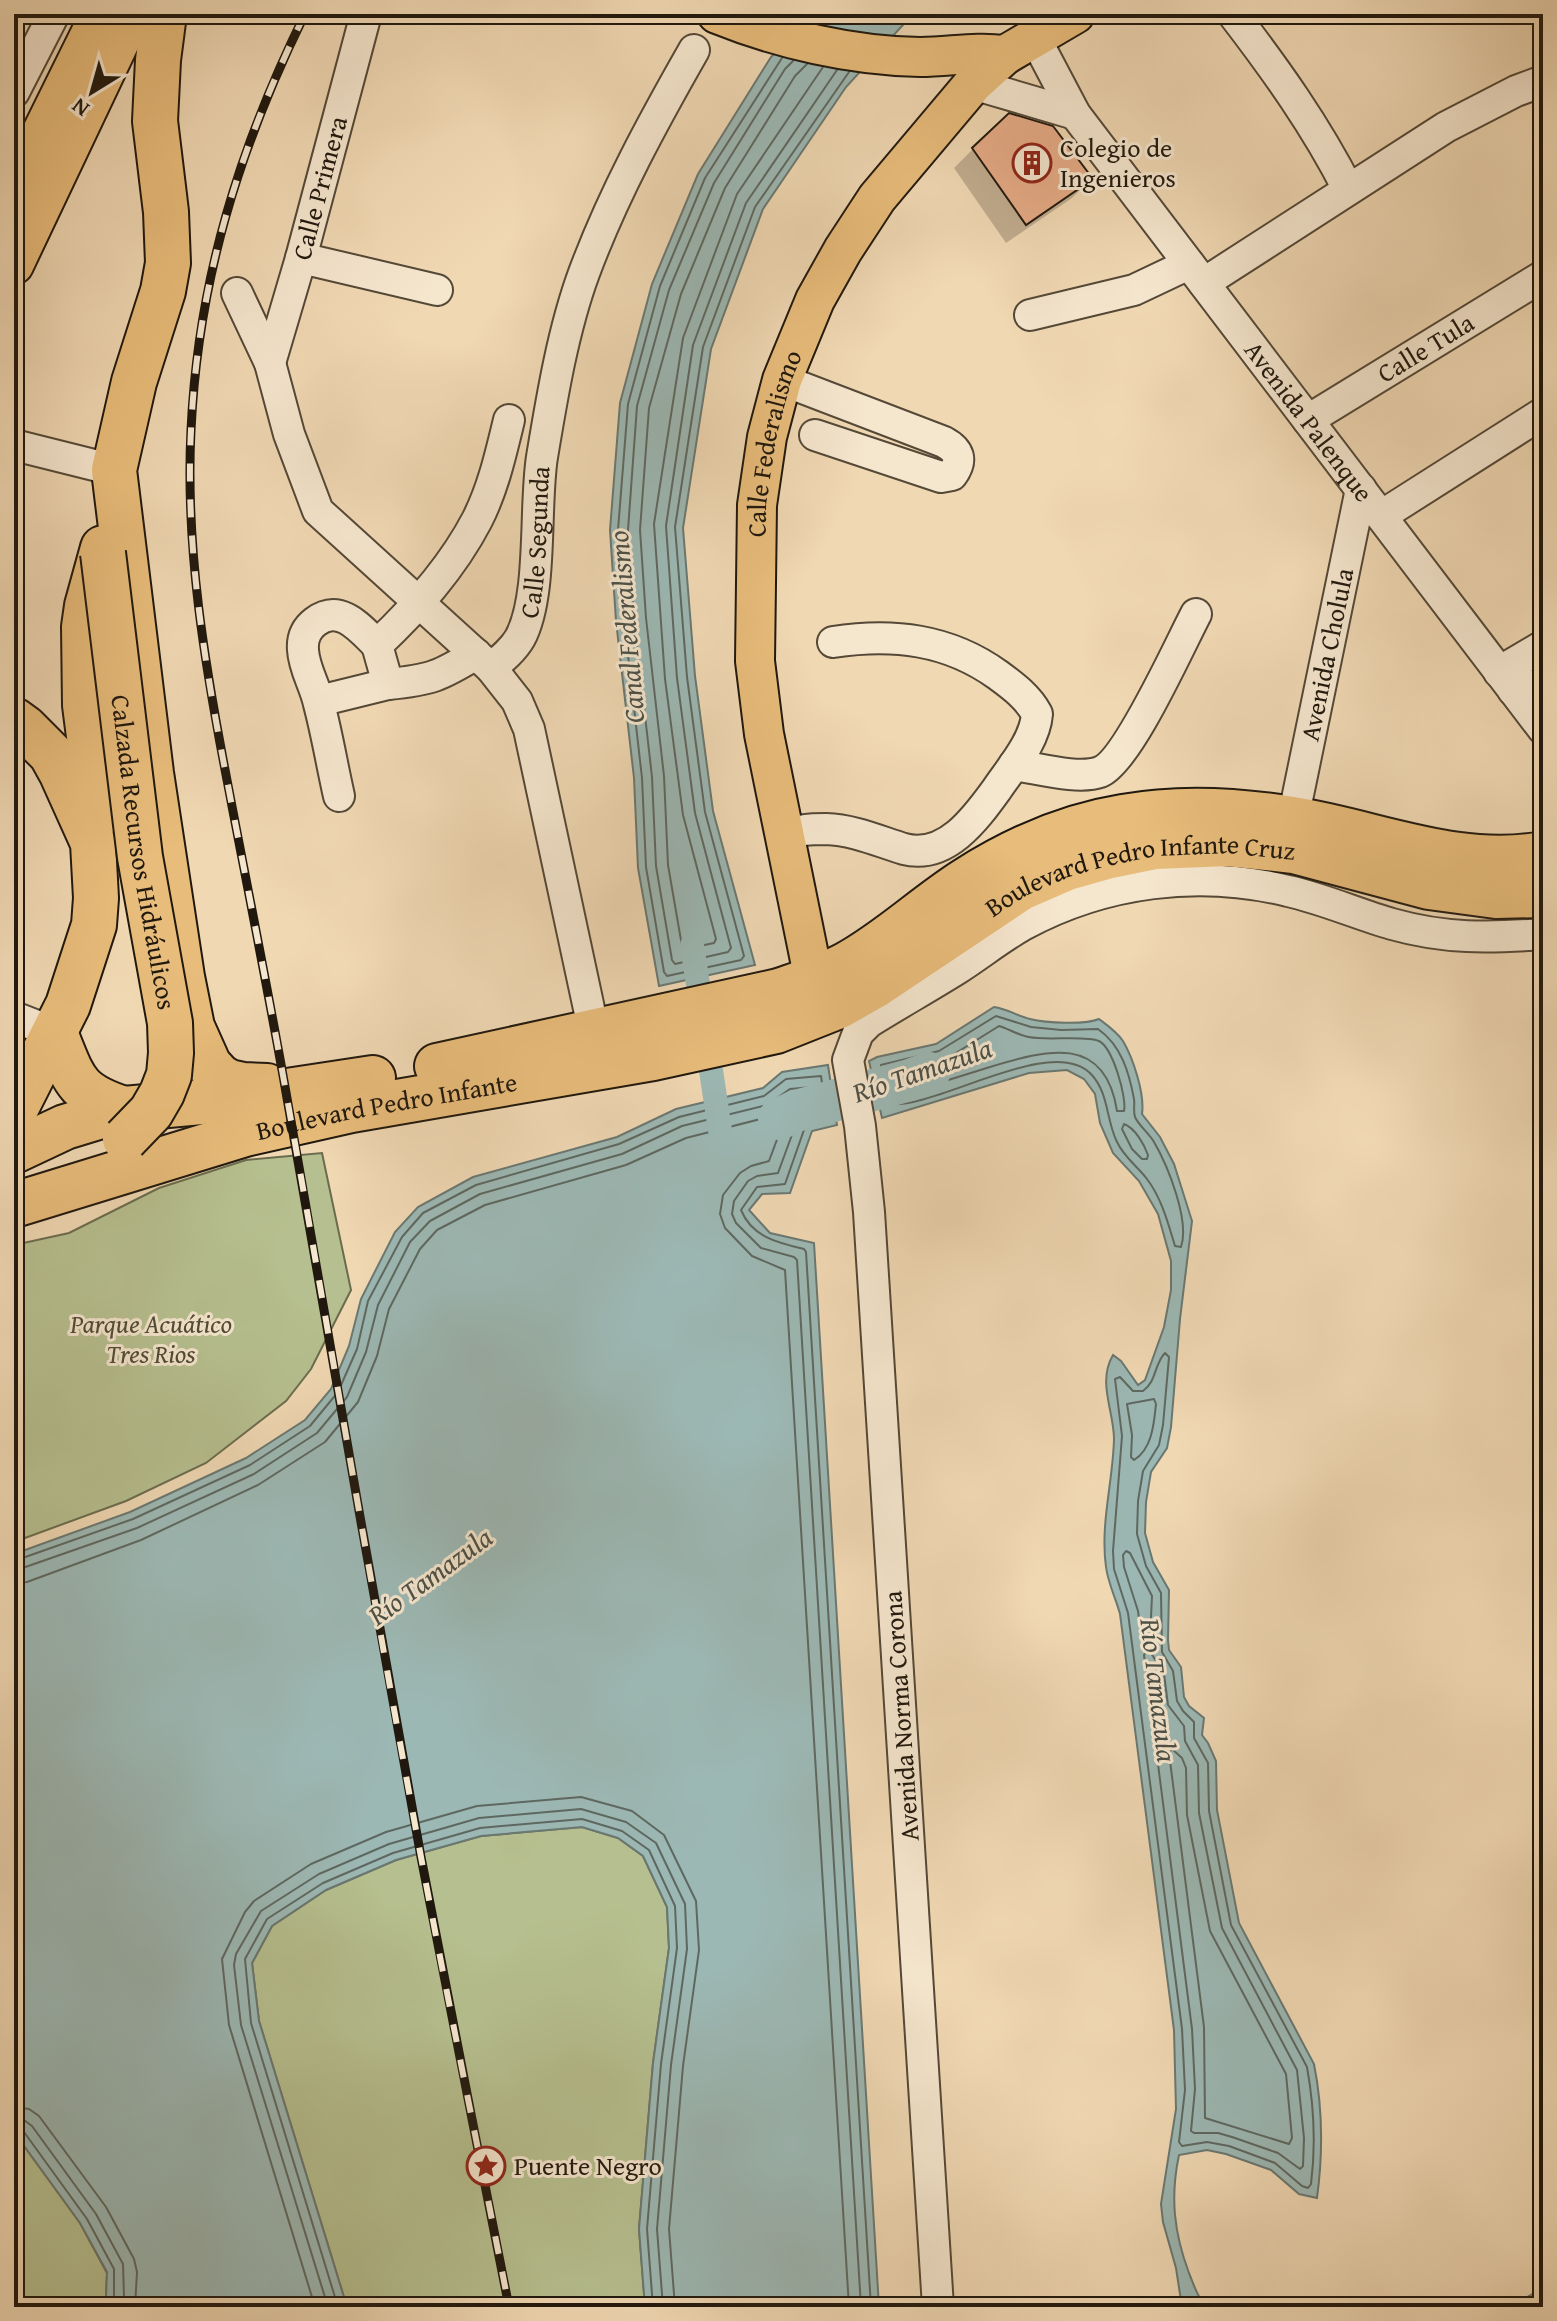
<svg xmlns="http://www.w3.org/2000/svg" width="1557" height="2321" font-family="'Gentium Book Plus',serif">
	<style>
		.green { fill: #b6bf8f; stroke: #6b6c4e; stroke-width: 2 }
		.water { fill: #9cb8b4; stroke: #6a7872; stroke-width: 2 }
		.shadow { fill: #0003 }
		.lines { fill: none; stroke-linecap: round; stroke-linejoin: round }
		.shore { stroke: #5e6861; stroke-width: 2 }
		.canal { stroke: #9cb8b4; stroke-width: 24 }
		.river { stroke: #9cb8b4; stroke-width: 42 }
		.building { fill: #e6ab86; stroke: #20180e; stroke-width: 2 }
		.minor-casing { stroke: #544837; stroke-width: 34 }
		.major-casing { stroke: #20180e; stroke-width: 42 }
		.highway-casing { stroke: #20180e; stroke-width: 48 }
		.minor { stroke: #f5e6ce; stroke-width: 30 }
		.major { stroke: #e8bc7a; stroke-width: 38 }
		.highway { stroke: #e8bc7a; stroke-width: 44 }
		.rail-casing { stroke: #20180e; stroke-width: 9 }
		.rail { stroke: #f5e6ce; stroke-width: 6; stroke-dasharray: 18; stroke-linecap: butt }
		.highway-bridge-casing { stroke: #20180e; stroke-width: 48; stroke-linecap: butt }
		.highway-bridge { stroke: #e8bc7a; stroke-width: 44 }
		.labels { text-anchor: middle; stroke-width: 6; stroke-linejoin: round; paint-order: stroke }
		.poi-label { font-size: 26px; fill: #20180e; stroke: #f5e6ce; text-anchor: start }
		.street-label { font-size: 26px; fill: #20180e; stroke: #f5e6ce }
		.park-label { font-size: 26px; font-style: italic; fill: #4d4a35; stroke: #f5e6ce }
		.water-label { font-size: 28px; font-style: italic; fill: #4b5048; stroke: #f5e6ce }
	</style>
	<rect width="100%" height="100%" fill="#f0d8b3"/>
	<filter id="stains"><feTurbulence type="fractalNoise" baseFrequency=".0025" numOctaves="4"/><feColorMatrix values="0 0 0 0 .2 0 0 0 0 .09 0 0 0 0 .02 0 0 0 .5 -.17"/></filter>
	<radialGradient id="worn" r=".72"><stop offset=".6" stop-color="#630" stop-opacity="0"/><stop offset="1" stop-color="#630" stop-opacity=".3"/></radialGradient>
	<!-- green -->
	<path class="green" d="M322,1153L351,1290L311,1369L286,1401L206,1463L126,1501L14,1542V1245L69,1233L159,1188L246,1160Z
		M582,1827L618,1838L643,1856L667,1907L669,1948L653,2063L639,2229L645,2307H347L259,2021L252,1963L272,1926L326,1890L396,1860L481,1836Z
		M14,2132L80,2223L107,2273L106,2297L98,2307H14Z"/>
	<!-- water -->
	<path class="water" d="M813,14H913L846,87L763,209L711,349L683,528L695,676L713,811L755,965L659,986L638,868L634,778L616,621L610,530L620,403L652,284L698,174L771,57Z
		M994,1007C1008,1009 1017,1016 1030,1019C1046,1023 1085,1025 1099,1019C1107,1025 1117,1032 1123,1041C1133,1058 1145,1094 1142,1114L1160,1137L1174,1164L1192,1221L1180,1319L1171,1427L1167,1448L1151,1472L1146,1502L1145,1533L1153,1562L1169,1590L1168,1640L1169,1650L1181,1667L1184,1697L1189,1706L1204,1718L1202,1735L1208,1743L1216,1761L1217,1810L1239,1923L1314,2064C1323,2109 1323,2153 1317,2198L1299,2194L1271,2170L1226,2154L1207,2150L1179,2155C1170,2197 1174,2233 1189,2273C1194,2285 1197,2297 1206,2307H1182L1176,2268L1163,2222L1161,2204L1176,2109L1174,2030L1120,1614C1116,1599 1108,1583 1106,1567C1100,1524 1113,1482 1114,1439C1114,1411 1097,1382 1113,1355L1121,1361L1138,1385L1145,1380L1164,1327L1171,1290V1261L1158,1214L1139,1181L1113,1153L1100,1123L1095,1094L1084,1079L1067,1070L1029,1073L882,1118L869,1061L877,1057L936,1044Z
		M828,1065L837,1125L812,1131L790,1193L762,1194L749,1210L770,1233L814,1243L879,2307H645L639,2229L653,2063L669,1948L667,1907L643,1856L618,1838L582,1827L481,1836L396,1860L326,1890L272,1926L252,1963L259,2021L347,2307H98L106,2297L107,2272L80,2223L14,2132V1554L130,1512L246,1458L305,1420L331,1389L349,1346L361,1299L395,1232L418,1207L473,1177L617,1137L676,1109L763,1088L782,1072Z
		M1543,2288V2307H1516L1522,2300Z"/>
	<!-- shadow -->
	<path class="shadow" d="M973,149L1091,179L1072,198L1006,243L954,168Z"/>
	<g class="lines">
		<!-- shore -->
		<path class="shore" d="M782,58L705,178L660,286L628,404L618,530L624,620L642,778L646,867L664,972L667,976L741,960L744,956L705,812L687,677L675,527L703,347L755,207L849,72
			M793,61L785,69L714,183L669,290L637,406L628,530L634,619L652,777L656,866L672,960L675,964L728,952L731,948L695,813L677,678L666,526L693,345L746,203L837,70
			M807,64L795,76L725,188L681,294L649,408L640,530L646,618L664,776L668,865L682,946L685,949L714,943L716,939L683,815L665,679L654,524L683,338L737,194L823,67
			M996,1016L1031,1027L1061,1030L1098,1029C1121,1045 1129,1072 1134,1099C1135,1104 1133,1111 1135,1117C1139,1126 1149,1133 1154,1142C1168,1166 1190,1221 1181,1247L1175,1246C1168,1223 1162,1199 1147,1179C1137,1166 1124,1157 1117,1142C1106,1120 1109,1093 1091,1074C1051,1033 936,1110 888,1104L881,1065L939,1051Z
			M999,1026C1009,1029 1018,1035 1029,1037C1047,1041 1085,1035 1099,1041C1113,1048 1127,1098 1124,1111H1117C1105,1033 1046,1050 990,1067C965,1075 939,1083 913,1091L898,1093L895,1091L891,1076L893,1072L943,1061Z
			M1124,1124C1135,1128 1144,1144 1148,1155L1147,1159H1142L1132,1149L1122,1129Z
			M1165,1353L1169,1357L1163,1425L1159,1445L1143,1471L1138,1501L1137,1534L1146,1566L1161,1593L1162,1652L1173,1671L1177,1701L1183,1711L1194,1722V1738L1208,1763L1209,1811L1231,1925L1307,2067C1314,2106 1316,2145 1311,2184L1308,2188L1302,2186L1275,2163L1229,2146L1207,2142L1182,2146L1179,2142L1185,2090L1182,2029L1128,1613L1114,1569L1113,1551L1122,1436L1115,1379L1120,1377L1133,1391H1143C1157,1381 1154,1364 1165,1353Z
			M1154,1399L1156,1404C1154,1424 1152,1449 1134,1460L1131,1457L1132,1435L1127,1404Z
			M1126,1551L1130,1553L1152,1596L1150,1638L1147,1642L1142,1639L1138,1611L1124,1567L1123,1555Z
			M14,1561L133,1519L250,1465L310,1426L338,1392L357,1349L368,1301L402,1237L423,1213L476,1185L619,1144L679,1117L764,1096L786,1079L821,1076L827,1118L805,1127L785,1184L757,1187L741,1210C752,1237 778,1243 804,1249L806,1252L871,2307
			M14,1571L137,1528L254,1474L317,1433L347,1397L366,1352L378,1305L410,1242L430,1221L480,1194L622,1154L682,1126L767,1105L790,1089L812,1087L816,1109L797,1121L778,1173L757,1176L748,1181L734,1201L732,1214L736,1223L761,1248L794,1257L797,1260L861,2307
			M14,1583L27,1582L141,1540L258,1485L325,1442L358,1402L377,1356L389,1309L420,1249L437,1230L485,1205L626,1165L686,1138L784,1113L785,1118L769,1161L751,1166L740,1173L723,1195L720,1214L725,1228L752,1256L785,1270L849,2307
			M1147,1651L1151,1653L1164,1674L1168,1705L1184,1726L1185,1741L1198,1765L1199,1813L1222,1928L1297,2070L1304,2138L1303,2166L1300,2169L1278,2153L1232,2137L1218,2133H1194L1191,2131L1195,2089L1192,2029L1144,1655Z
			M1172,1749L1182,1758L1186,1768L1187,1815L1210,1931L1286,2074L1292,2138L1289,2144L1205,2118L1204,2027L1169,1753Z
			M14,2107L29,2109L39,2116L106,2207L134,2259L137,2272L135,2307
			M14,2119L24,2120L32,2126L96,2214L123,2264L124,2297L121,2307
			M14,2129L24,2132L87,2219L114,2269V2298L109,2307
			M315,2307L229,2025L222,1959L245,1912L254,1901L311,1864L386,1832L477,1806L581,1797L632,1811L664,1835L696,1901L699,1950L683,2066L669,2229L675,2307
			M328,2307L241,2025L234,1965L236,1954L261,1911L319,1874L389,1844L479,1818L581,1809L626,1822L656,1843L685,1904L687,1949L671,2065L657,2229L663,2307
			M338,2307L251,2023L245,1959L267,1919L323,1883L393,1853L480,1828L582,1819L622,1831L649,1850L675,1906L677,1948L661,2064L647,2229L653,2307"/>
		<!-- canal -->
		<path class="canal" d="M692,945L720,1130"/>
		<!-- river -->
		<path class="river" d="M779,1119L796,1111L910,1080L929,1073"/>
	</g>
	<!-- building -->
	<path class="building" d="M1009,113L1053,126L1093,179L1026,225L972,148Z"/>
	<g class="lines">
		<defs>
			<g id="minor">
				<path d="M1233,14C1276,70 1316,126 1348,189"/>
				<path id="s1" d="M1035,38L1075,114L1543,729"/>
				<path d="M973,84L1075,114"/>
				<path d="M14,92L54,14"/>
				<path d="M301,258L437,290"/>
				<path d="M1204,283L1446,127L1516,91L1543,81"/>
				<path d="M237,293L270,363L289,434L318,511L491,668L517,701L529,729L594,1032"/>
				<path d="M1030,315L1134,290L1189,264"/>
				<path id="s2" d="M270,363L301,258L366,14"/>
				<path d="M782,380L944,442C959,450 963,460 952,475L941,477L815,435"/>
				<path id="s3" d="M1308,420L1543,276"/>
				<path d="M14,445L114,470"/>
				<path d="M1381,516L1543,413"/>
				<path d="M476,654C440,676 431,680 388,684L377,645C416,608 452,568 477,520C493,489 501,453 509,420"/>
				<path id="s4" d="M491,668C502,659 513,650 520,638C543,595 534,507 542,457C552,397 563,330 584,273C613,195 653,122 694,50"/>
				<path d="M1499,672L1543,646"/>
				<path d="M1513,690L1543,683"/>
				<path d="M319,701L388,684"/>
				<path d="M1014,765C1037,768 1078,780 1100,772C1128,761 1180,644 1196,614"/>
				<path d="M339,796C332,765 327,734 319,704C315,685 304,669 303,650C302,638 306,629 315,622C340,603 360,628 377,645"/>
				<path id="s5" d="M1293,819L1361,489"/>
				<path d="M785,837C798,829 811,829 826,829C854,830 878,841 904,849C946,860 976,818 997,789C1012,767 1035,741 1037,714C1028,697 1013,686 998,675C948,639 893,633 833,642"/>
				<path d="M14,1017L55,1033"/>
				<path d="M938,2307L869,1212L860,1126L848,1060L858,1033L869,1022C898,1004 928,987 957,969C979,955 1000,938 1023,925C1104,881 1199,869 1288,891C1324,899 1357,914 1392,924C1445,939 1489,938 1543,934"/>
			</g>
			<g id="major">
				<path d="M717,14C779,39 852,56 920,57C950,57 974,51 1005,55"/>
				<path d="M14,188L100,14"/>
				<path d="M14,265L133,14"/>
				<path id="s6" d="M814,980L764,734L755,661L757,505L767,437L782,380L815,300L843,250L877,198L973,84L1005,55L1075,14"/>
			</g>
			<g id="highway">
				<path d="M164,14L158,60L155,121L166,212L168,263L163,291L134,382L114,470L151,773L182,977L192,1027L209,1065L219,1076L229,1082L243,1085L267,1086"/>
				<path d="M14,720L25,728L51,754L61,772L93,843L96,898L94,925L68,1005L14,1112"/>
				<path d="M92,825L91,752L85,705L84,627L87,606L103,548"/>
				<path d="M55,1033C74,1079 74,1093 124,1109"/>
				<path d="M437,1066L779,991C802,983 825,976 847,964C889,941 925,906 966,880C1013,850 1067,826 1123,817C1178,807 1237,810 1292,819C1375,832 1457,870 1543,854"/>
				<path d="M14,1151L65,1127L124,1109L234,1099L373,1078"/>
				<path id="s7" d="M14,1205L245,1134L351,1110L653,1058L776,1031L839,1006L876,985L1021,888L1067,868L1106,857L1155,847L1228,844L1294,851L1429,887L1496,896L1543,895"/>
			</g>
		</defs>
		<!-- minor casing -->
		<use href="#minor" class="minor-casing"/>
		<!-- major casing -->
		<use href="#major" class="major-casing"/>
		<!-- highway casing -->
		<use href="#highway" class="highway-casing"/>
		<!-- minor -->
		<use href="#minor" class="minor"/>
		<!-- major -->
		<use href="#major" class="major"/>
		<!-- highway -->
		<use href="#highway" class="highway"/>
		<defs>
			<path id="rail" d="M305,14C239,148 198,280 191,430C185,547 205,666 227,780C246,880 266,980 284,1081C330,1339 373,1599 421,1857C449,2007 480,2157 509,2307"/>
		</defs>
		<!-- rail casing -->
		<use href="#rail" class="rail-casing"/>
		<!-- rail -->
		<use href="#rail" class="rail"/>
		<defs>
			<g id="highway-bridge">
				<path id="s8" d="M103,553L140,857L170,1023L171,1053L169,1075L162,1093L151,1112L125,1139"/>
			</g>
		</defs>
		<!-- highway-bridge casing -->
		<use href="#highway-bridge" class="highway-bridge-casing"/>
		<!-- highway-bridge -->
		<use href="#highway-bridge" class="highway-bridge"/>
	</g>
	<!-- icons -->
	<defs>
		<symbol id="building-ring" viewBox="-11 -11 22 22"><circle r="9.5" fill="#f5e6ce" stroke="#8f2418" stroke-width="1.5"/><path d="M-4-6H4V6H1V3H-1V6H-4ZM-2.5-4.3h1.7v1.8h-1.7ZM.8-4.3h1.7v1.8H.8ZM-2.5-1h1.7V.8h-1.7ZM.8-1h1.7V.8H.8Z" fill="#8f2418"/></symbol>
		<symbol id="sight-ring" viewBox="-11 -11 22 22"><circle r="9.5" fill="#f5e6ce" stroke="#8f2418" stroke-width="1.5"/><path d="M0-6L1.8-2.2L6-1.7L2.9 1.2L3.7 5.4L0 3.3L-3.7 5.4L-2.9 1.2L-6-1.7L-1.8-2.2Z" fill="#8f2418"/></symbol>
	</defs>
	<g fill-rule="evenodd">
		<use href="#building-ring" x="1010" y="141" width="44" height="44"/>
		<use href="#sight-ring" x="464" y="2144" width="44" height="44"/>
	</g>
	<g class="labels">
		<!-- poi labels -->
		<g class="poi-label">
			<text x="1060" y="157">Colegio de<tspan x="1060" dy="30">Ingenieros</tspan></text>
			<text x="514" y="2175">Puente Negro</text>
		</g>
		<!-- street labels -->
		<g class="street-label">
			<text dy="9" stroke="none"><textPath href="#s2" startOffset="182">Calle Primera</textPath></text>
			<text dy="9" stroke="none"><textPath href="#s3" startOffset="138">Calle Tula</textPath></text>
			<text dy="9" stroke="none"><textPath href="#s1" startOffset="472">Avenida Palenque</textPath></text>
			<text dy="9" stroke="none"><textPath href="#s6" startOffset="544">Calle Federalismo</textPath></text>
			<text dy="9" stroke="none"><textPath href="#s4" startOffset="140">Calle Segunda</textPath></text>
			<text dy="9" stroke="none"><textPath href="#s5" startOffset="168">Avenida Cholula</textPath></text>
			<text dy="9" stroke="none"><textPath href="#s8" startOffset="302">Calzada Recursos Hidráulicos</textPath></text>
			<text dy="9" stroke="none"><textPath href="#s7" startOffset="1188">Boulevard Pedro Infante Cruz</textPath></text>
			<text dy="9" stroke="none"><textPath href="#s7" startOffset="386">Boulevard Pedro Infante</textPath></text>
			<text transform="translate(901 1716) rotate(-94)" y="9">Avenida Norma Corona</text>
		</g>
		<!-- park labels -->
		<g class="park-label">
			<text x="151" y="1333">Parque Acuático<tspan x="151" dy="30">Tres Rios</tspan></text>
		</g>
		<!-- water labels -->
		<g class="water-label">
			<text transform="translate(626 627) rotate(-95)" y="10">Canal Federalismo</text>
			<text transform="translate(922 1070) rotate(-19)" y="10">Río Tamazula</text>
			<text transform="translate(430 1576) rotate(-36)" y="10">Río Tamazula</text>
			<text transform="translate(1159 1690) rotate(83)" y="10">Río Tamazula</text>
		</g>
	</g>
	<!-- margin -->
	<rect width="1557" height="2321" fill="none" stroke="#f0d8b3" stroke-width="48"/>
	<rect x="16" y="16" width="1525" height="2289" fill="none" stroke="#20180e" stroke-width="4"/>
	<rect x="24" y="24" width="1509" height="2273" fill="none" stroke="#20180e" stroke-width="2"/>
	<!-- north arrow -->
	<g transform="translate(92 92) rotate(217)" stroke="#f5e6ce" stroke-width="6" paint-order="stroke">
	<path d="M0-6L14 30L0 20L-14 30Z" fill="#20180e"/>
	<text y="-12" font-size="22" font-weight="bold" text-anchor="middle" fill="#20180e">N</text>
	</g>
	<rect width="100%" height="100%" filter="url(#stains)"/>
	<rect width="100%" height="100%" fill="url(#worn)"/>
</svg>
